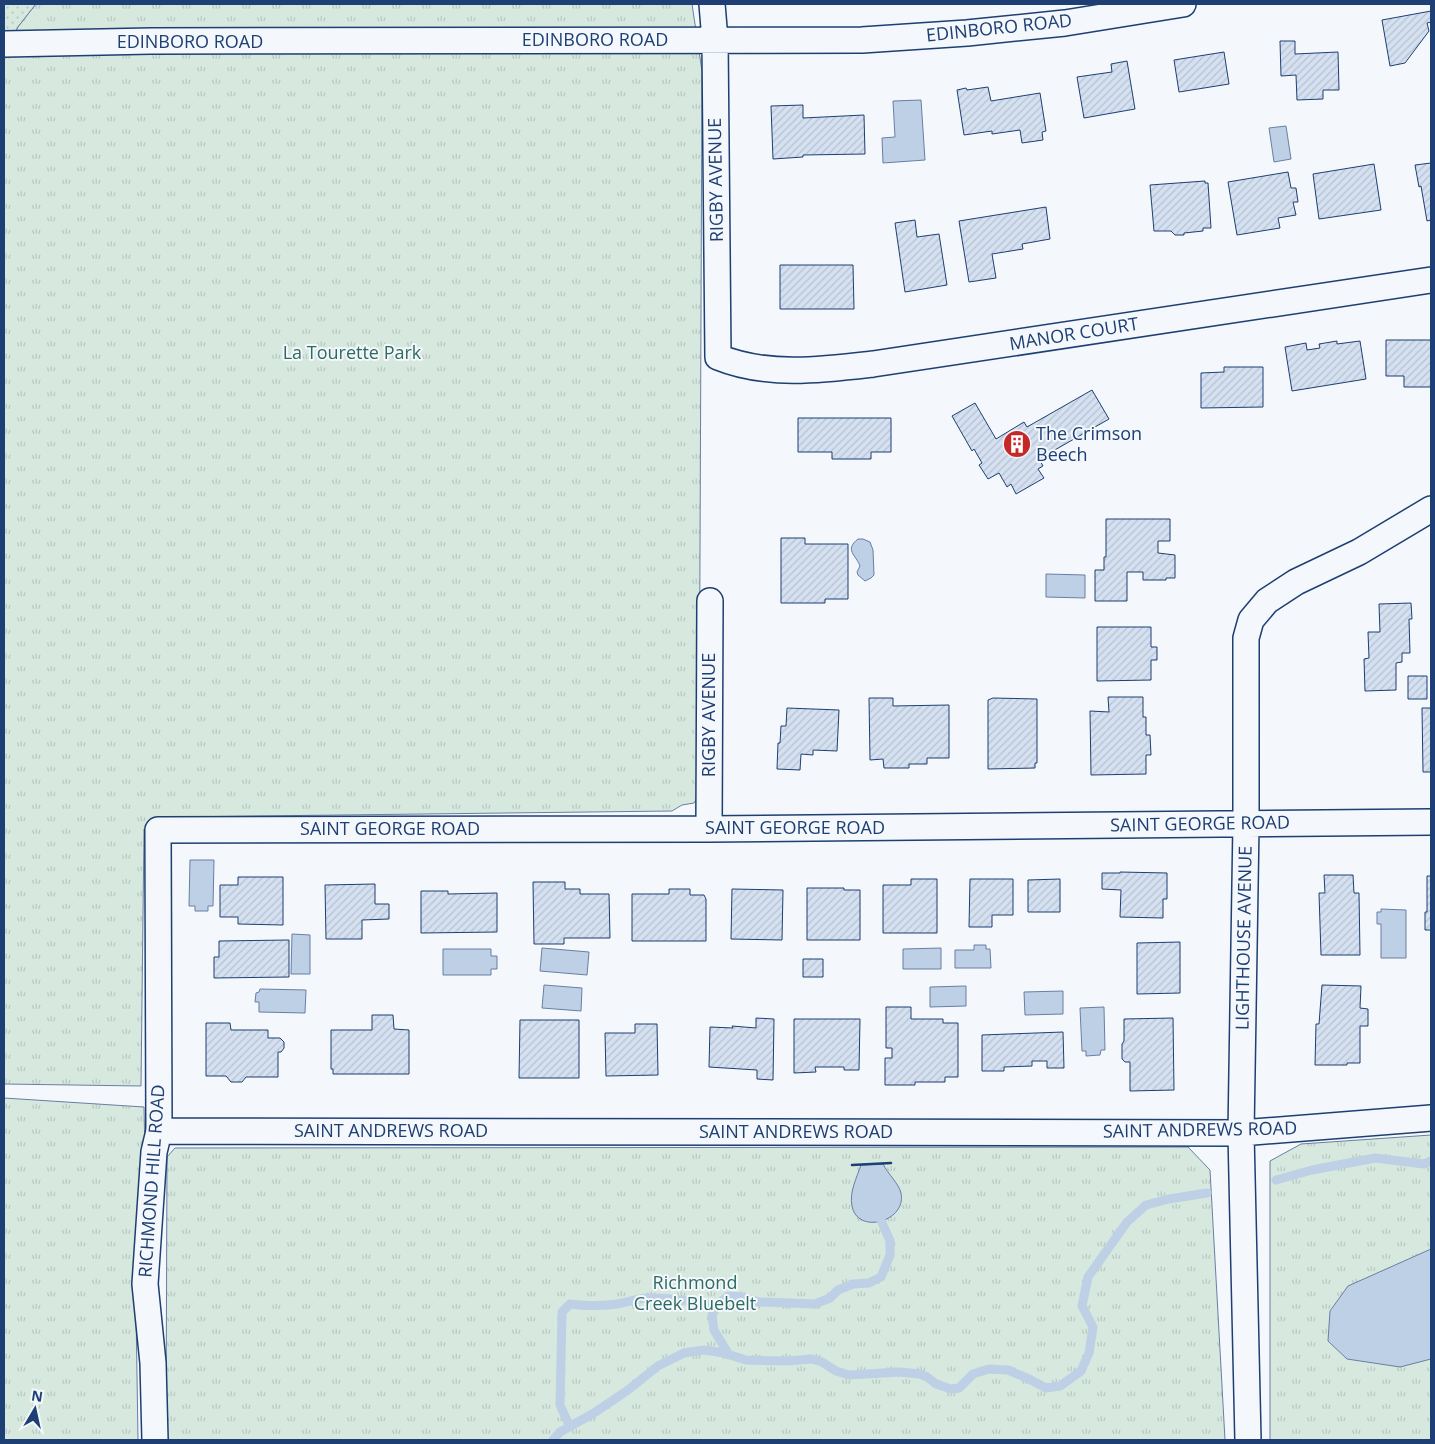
<svg xmlns="http://www.w3.org/2000/svg" width="1435" height="1444" font-family="'Open Sans',sans-serif">
	<style>
		.grass { fill: url(#grass-dots); stroke: #687fa3 }
		.park { fill: url(#park-tufts); stroke: #687fa3 }
		.water { fill: #bed0e5; stroke: #687fa3 }
		.lines { fill: none; stroke-linecap: round; stroke-linejoin: round }
		.stream { stroke: #bed0e5; stroke-width: 9 }
		.building { fill: url(#building-hatch); stroke: #1d3f73 }
		.street-casing { stroke: #1d3f73; stroke-width: 28 }
		.street { stroke: #f4f7fb; stroke-width: 25 }
		.wall { stroke: #1d3f73; stroke-width: 2.5 }
		.labels { text-anchor: middle; stroke-width: 4; stroke-linejoin: round; paint-order: stroke }
		.street-label { font-size: 18px; fill: #1d3f73; stroke: #f4f7fb }
		.park-label { font-size: 18px; fill: #2c6c60; stroke: #f4f7fb }
		.poi-label { font-size: 18px; fill: #1d3f73; stroke: #f4f7fb; text-anchor: start }
	</style>
	<defs>
		<pattern id="grass-dots" width="8" height="8" patternUnits="userSpaceOnUse" patternTransform="scale(1.25)"><rect width="8" height="8" fill="#d7e8df"/><path d="M2 2h.1M6 6h.1" fill="none" stroke="#b8c8c3" stroke-width="1.8" stroke-linecap="round"/></pattern>
		<pattern id="park-tufts" width="24" height="20" patternUnits="userSpaceOnUse" patternTransform="scale(1.25)"><rect width="24" height="20" fill="#d7e8df"/><path d="M3 7l-1-3M5 7V3M7 7l1-3M15 17l-1-3M17 17v-4M19 17l1-3" fill="none" stroke="#b8c8c3"/></pattern>
		<pattern id="building-hatch" width="6" height="6" patternUnits="userSpaceOnUse" patternTransform="scale(1.25)"><rect width="6" height="6" fill="#d5e0f0"/><path d="M-1 1l2-2M0 6l6-6M5 7l2-2" fill="none" stroke="#b6c1d1"/></pattern>
	</defs>
	<rect width="100%" height="100%" fill="#f4f7fb"/>
	<!-- grass -->
	<path class="grass" d="M4,4H36L18,27L4,54Z"/>
	<!-- park -->
	<path class="park" d="M36,4H692L702,71L699,795L694,803L682,805L672,811L174,817L154,820L144,829L141,1086L4,1084V54L18,27Z
		M4,1098L144,1107L146,1201L135,1246L138,1440H4Z
		M1431,1135V1440H1270V1161L1301,1144Z
		M1188,1147L1210,1170L1225,1440H166L167,1157L175,1148Z"/>
	<!-- water -->
	<path class="water" d="M921,100L925,160L883,163L882,138L895,137L893,101Z
		M1286,126L1291,159L1274,162L1269,128Z
		M858,539H863L870,542L873,550L874,575L871,578L865,581L858,575L857,572L860,566C856,555 844,550 858,539Z
		M1046,574L1085,575V598L1046,597Z
		M190,860H214L213,906H208V911H195V906H189Z
		M1381,909L1406,910V958H1381V924H1377V912H1381Z
		M292,934L310,935V974H291Z
		M974,945H986V949H990L991,968H955V950H974Z
		M542,948L589,952L587,975L540,971Z
		M941,948V969H903V949Z
		M443,949H491V956H497V969H491V975H443Z
		M544,985L582,988L581,1011L542,1008Z
		M966,986V1006L930,1007V987Z
		M260,989L306,990L305,1013L259,1012V1002H255L256,993L259,992Z
		M1063,991V1014L1025,1015L1024,992Z
		M1104,1007L1105,1050H1101L1100,1055L1086,1056V1051H1082L1080,1008Z
		M883,1164C888,1174 899,1184 901,1193C907,1222 857,1235 852,1206C849,1192 857,1177 861,1165Z
		M1431,1249V1359L1400,1367L1347,1359L1328,1341L1330,1311L1348,1286Z"/>
	<g class="lines">
		<!-- stream -->
		<path class="stream" d="M1276,1180L1312,1170L1375,1158L1424,1164L1431,1161
			M729,1355L714,1330L712,1315L719,1303L728,1296L742,1297L759,1302L815,1304L830,1298L838,1290L853,1284L869,1283L881,1277L890,1255V1241L877,1211
			M570,1427L560,1405L562,1312L570,1304C585,1306 602,1306 617,1304C627,1302 636,1299 647,1298C671,1297 694,1302 717,1307
			M553,1440L560,1432L594,1413L628,1390L658,1366L684,1353L704,1350L724,1353L746,1360L787,1361L811,1359L822,1362L836,1371L849,1375L899,1372L920,1374L927,1377L936,1384L951,1389L959,1388L973,1374L989,1369L1008,1370L1029,1379L1046,1388L1060,1386L1081,1371L1089,1353L1093,1327L1082,1306L1088,1277L1127,1222L1146,1205L1169,1199L1207,1193"/>
	</g>
	<!-- building -->
	<path class="building" d="M1431,11V22L1427,23L1429,31L1405,63L1390,66L1382,20Z
		M1280,41H1295V54L1338,52L1339,90H1323V99L1297,100L1296,75L1281,76Z
		M1224,52L1229,84L1179,92L1174,60Z
		M1127,61L1135,109L1084,118L1077,77L1112,72L1111,64Z
		M988,87L991,101L1040,93L1046,131L1042,132L1043,140L1022,143L1020,130L992,134V131L964,135L957,90L966,88L967,90Z
		M803,105V118L864,115L865,154L803,155V157L773,159L771,106Z
		M1431,163V220L1427,221L1421,186L1419,187L1415,165Z
		M1374,164L1381,210L1319,219L1313,174Z
		M1288,172L1291,188H1296L1298,202H1293L1296,215L1278,218L1280,228L1237,235L1228,182Z
		M1205,181V183H1208L1211,228H1203V231L1184,233V235H1175L1171,231H1154L1150,185Z
		M1046,207L1050,239L1022,244L1023,249L992,254L996,278L969,282L959,221Z
		M915,220L917,237L939,234L947,285L905,292L895,223Z
		M780,265H853L854,309H780Z
		M1386,340H1431V387H1404V376H1386Z
		M1337,341V344L1360,341L1366,379L1292,391L1285,347L1306,343L1307,350L1320,348L1319,344Z
		M1224,367H1263V407L1201,408V373L1224,372Z
		M1092,390L1109,419L1039,459L1043,466L1038,469L1044,478L1016,494L1011,484L1007,487L999,473L988,479L979,465L982,463L974,449L972,451L952,416L975,403L996,439L1024,422L1027,427Z
		M798,418H891V452H871V459H832V452H798Z
		M1106,519H1170V541H1158V553L1175,555V578H1166V580H1143V572H1127V601H1095V570H1104V557H1106Z
		M781,538H805V544H848V599H825V603H781Z
		M1411,603L1412,619H1409L1410,653H1402V662L1396,663V690L1365,691L1364,659L1369,658L1368,632H1380L1379,604Z
		M1097,627H1151V647H1157V660H1151V680L1097,681Z
		M1408,676H1427V699H1408Z
		M1108,697H1143V717H1146V735H1150L1151,755H1146V774L1091,775L1090,711L1109,712Z
		M869,698H893V706L949,705V758H927V764H909V768H884L883,759L870,760Z
		M993,698L1037,699V763H1035V768L988,769V700Z
		M787,708L839,710L837,751L813,750V755L801,754L800,770L777,769L778,743H780L781,726H786Z
		M1422,708H1431V772H1423Z
		M1120,872L1167,873V899H1163V918L1120,917L1121,890L1102,889V873H1120Z
		M1324,875H1353L1354,893H1359L1360,955H1321L1319,893H1325Z
		M1427,876H1431V930H1425V912H1427Z
		M238,877H283V925L238,924V917H220V885H238Z
		M911,879H937V933H883V885H911Z
		M970,879H1013V915H992V927H969Z
		M1060,879V912H1028V880Z
		M533,882H565V889H580V894H609L610,938H564V944H534Z
		M375,884V904H389V919L362,920V939H326L325,885Z
		M807,888H844V890H860V940H807Z
		M669,889H690V895H704L706,899V941H632V894H669Z
		M732,889L783,890L782,940L731,939Z
		M421,891H448V894L497,893V932L421,933Z
		M289,940V977L214,978V957H219V941Z
		M1180,942V993L1137,994V943Z
		M803,959H823V977H803Z
		M1322,985L1361,986L1360,1008L1368,1009V1026H1360V1063H1347V1065H1315L1316,1024H1319Z
		M886,1007H911V1019H943V1023H958V1077H945V1082H915V1085H885V1058H892V1048H886Z
		M372,1015H393L394,1029L409,1030V1074H333V1069H331V1030H372Z
		M756,1018L774,1019L773,1080L757,1079V1070L709,1067L710,1027L733,1028L732,1026L756,1028Z
		M1173,1018L1174,1090L1130,1091V1062H1125L1122,1059V1044L1124,1041V1019Z
		M794,1019H860L859,1070H844V1067H815L816,1072L794,1073Z
		M520,1020H579V1078H519Z
		M206,1023H230L231,1030H268V1038H280L284,1042V1048L281,1052H278V1077H246L242,1082H231L226,1076H206Z
		M635,1024H657L658,1075L606,1076L605,1033H635Z
		M1063,1032L1064,1068H1047V1061H1032V1066L1004,1067V1071H982V1035Z"/>
	<g class="lines">
		<defs>
			<path id="street" d="M712,4L715,40L718,357C767,377 822,370 873,364L1431,280
				M4,44L151,41L862,40L967,33L1065,23L1183,4
				M709,829L710,601
				M159,1131L1241,1133L1431,1118
				M155,1440L153,1363L145,1284L154,1152L159,1131L158,830L709,829L1431,822
				M1248,1440L1241,1133L1246,824V638L1251,620L1267,601L1296,582L1359,552L1431,509"/>
		</defs>
		<!-- street casing -->
		<use href="#street" class="street-casing"/>
		<!-- street -->
		<use href="#street" class="street"/>
		<!-- wall -->
		<path class="wall" d="M852,1165L891,1163"/>
	</g>
	<!-- icons -->
	<defs>
		<symbol id="building-disc" viewBox="-11 -11 22 22"><circle r="9.5" fill="#c62828" stroke="#f4f7fb"/><path d="M-4-6H4V6H1V3H-1V6H-4ZM-2.5-4.3h1.7v1.8h-1.7ZM.8-4.3h1.7v1.8H.8ZM-2.5-1h1.7V.8h-1.7ZM.8-1h1.7V.8H.8Z" fill="#fff"/></symbol>
	</defs>
	<g fill-rule="evenodd">
		<use href="#building-disc" x="1001" y="428" width="32" height="32"/>
	</g>
	<g class="labels">
		<!-- street labels -->
		<g class="street-label">
			<text transform="translate(999 28) rotate(-6)" y="6">EDINBORO ROAD</text>
			<text x="595" y="46">EDINBORO ROAD</text>
			<text x="190" y="48">EDINBORO ROAD</text>
			<text transform="translate(716 180) rotate(-91)" y="6">RIGBY AVENUE</text>
			<text transform="translate(1074 334) rotate(-9)" y="6">MANOR COURT</text>
			<text transform="translate(709 715) rotate(-90)" y="6">RIGBY AVENUE</text>
			<text transform="translate(1200 824) rotate(-1)" y="6">SAINT GEORGE ROAD</text>
			<text x="795" y="834">SAINT GEORGE ROAD</text>
			<text x="390" y="835">SAINT GEORGE ROAD</text>
			<text transform="translate(1244 938) rotate(-89)" y="6">LIGHTHOUSE AVENUE</text>
			<text transform="translate(1200 1130) rotate(-1)" y="6">SAINT ANDREWS ROAD</text>
			<text x="391" y="1137">SAINT ANDREWS ROAD</text>
			<text x="796" y="1138">SAINT ANDREWS ROAD</text>
			<text transform="translate(152 1181) rotate(-86)" y="6">RICHMOND HILL ROAD</text>
		</g>
		<!-- park labels -->
		<g class="park-label">
			<text x="352" y="359">La Tourette Park</text>
			<text x="695" y="1289">Richmond<tspan x="695" dy="21">Creek Bluebelt</tspan></text>
		</g>
		<!-- poi labels -->
		<g class="poi-label">
			<text x="1036" y="440">The Crimson<tspan x="1036" dy="21">Beech</tspan></text>
		</g>
	</g>
	<!-- border -->
	<rect width="1435" height="1444" fill="none" stroke="#1d3f73" stroke-width="10"/>
	<!-- north arrow -->
	<g transform="translate(35 1409) rotate(9)" stroke="#f4f7fb" stroke-width="4" paint-order="stroke">
	<path d="M0-4L9 19L0 12L-9 19Z" fill="#1d3f73"/>
	<text y="-8" font-size="14" font-weight="bold" text-anchor="middle" fill="#1d3f73">N</text>
	</g>
</svg>
